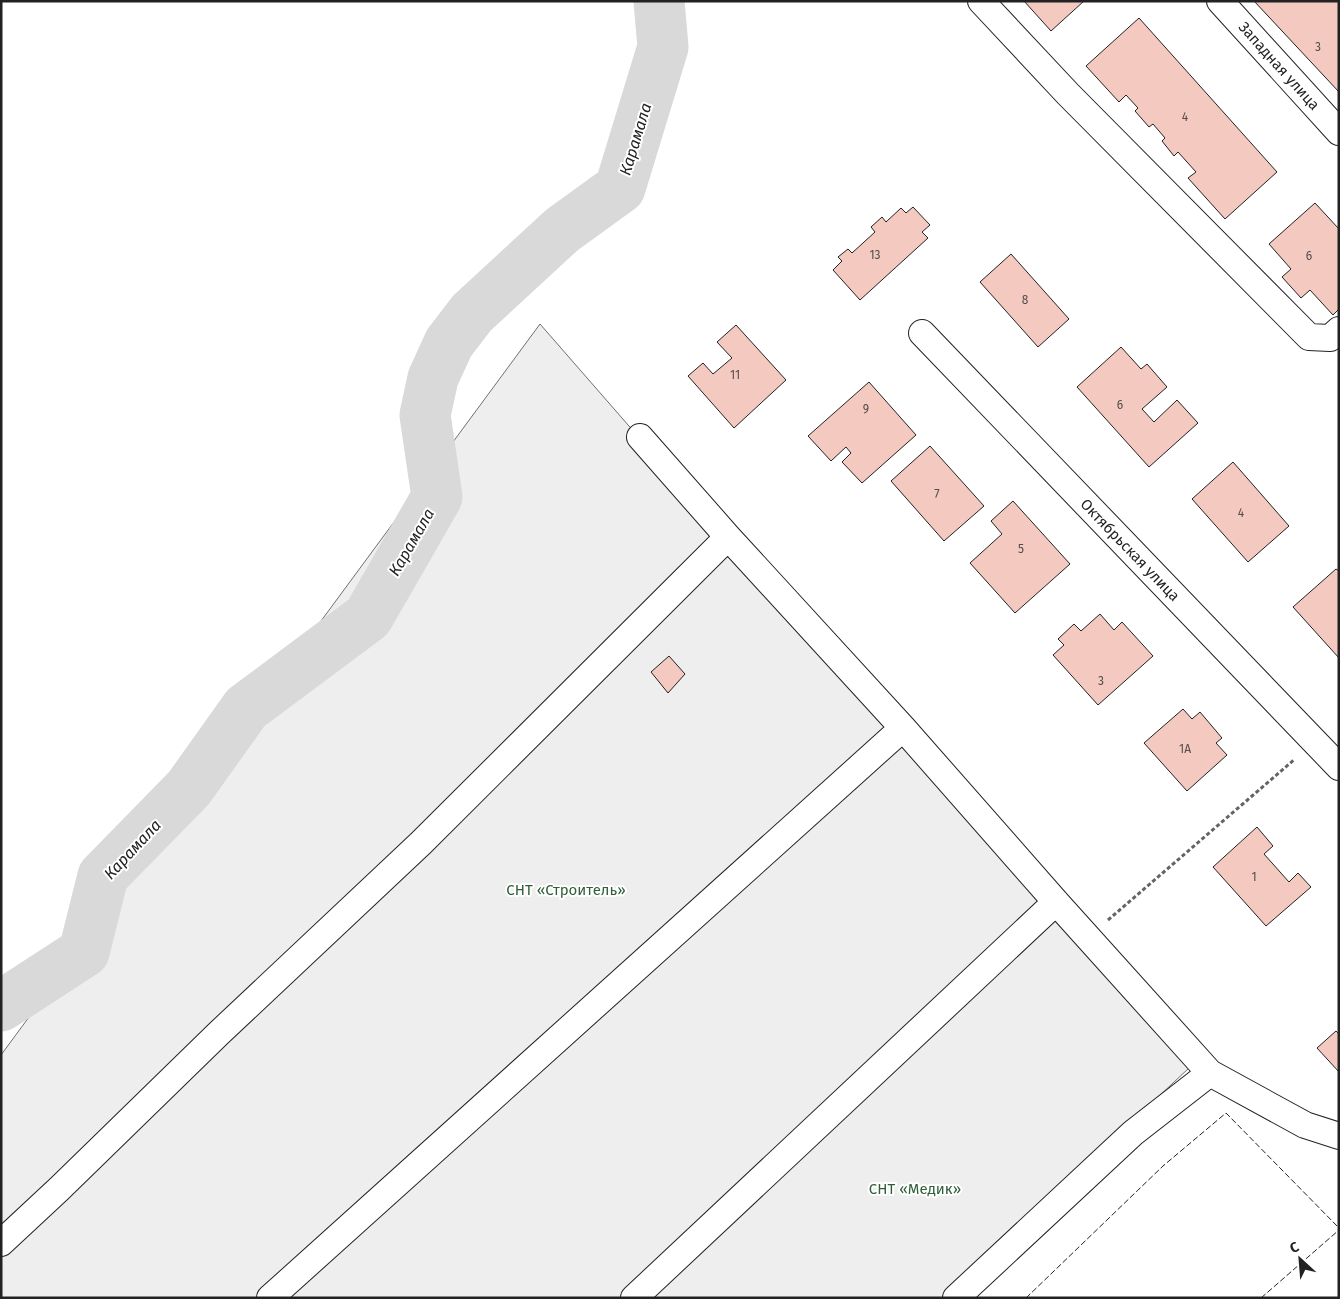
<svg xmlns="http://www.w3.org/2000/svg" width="1340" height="1299" font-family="'Fira Sans',sans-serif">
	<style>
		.green { fill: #eee; stroke: #6f6f6f }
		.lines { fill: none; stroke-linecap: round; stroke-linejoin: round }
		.river { stroke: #d9d9d9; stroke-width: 51 }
		.building { fill: #f3c9c0; stroke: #222 }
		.minor-casing { stroke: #222; stroke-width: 28 }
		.path { stroke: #646464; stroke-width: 3; stroke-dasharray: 4 2.5; stroke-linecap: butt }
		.minor { stroke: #fff; stroke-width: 26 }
		.fence { stroke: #222; stroke-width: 1; stroke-dasharray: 6 2.5; stroke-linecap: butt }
		.labels { text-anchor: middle; stroke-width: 4; stroke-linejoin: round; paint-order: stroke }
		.number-label { font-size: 12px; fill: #564c4a }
		.street-label { font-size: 15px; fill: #222; stroke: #fff }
		.park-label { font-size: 15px; fill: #2f5e38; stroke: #fff }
		.water-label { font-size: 16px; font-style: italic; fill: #222; stroke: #fff }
	</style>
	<rect width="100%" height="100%" fill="#fff"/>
	<!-- green -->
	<path class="green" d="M540,324L1189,1068L944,1298H1V1055Z"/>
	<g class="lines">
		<!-- river -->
		<path class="river" d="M1,1006L84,952L103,876L189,788L246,708L368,617L437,497L425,415L433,378L449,343L472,313L562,230L620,188L663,47L659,1"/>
	</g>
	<!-- building -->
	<path class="building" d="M1024,1H1084L1051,31Z
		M1254,1H1339V92Z
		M1139,18L1277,172L1225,219L1188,178L1196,172L1178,152L1174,156L1162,141L1165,138L1153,124L1149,127L1135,111L1138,108L1126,95L1119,102L1086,66Z
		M1315,203L1339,229V309L1333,315L1310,290L1301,298L1282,277L1291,269L1269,244Z
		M913,207L930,225L922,232L928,238L860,300L833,270L842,261L838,257L848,249L852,253L875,232L871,227L882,217L886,222L901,208L906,213Z
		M1011,254L1069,319L1038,347L980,282Z
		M736,325L786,380L734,428L688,376L703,363L713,374L732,358L717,342Z
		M1121,347L1141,369L1147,364L1167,387L1142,409L1154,422L1177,400L1198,423L1149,467L1077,387Z
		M869,382L916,435L862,483L842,462L851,453L846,447L831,461L808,436Z
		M930,446L984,506L944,541L891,481Z
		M1233,462L1289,526L1248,562L1192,499Z
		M1013,501L1070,564L1015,613L970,563L1002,534L991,521Z
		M1336,569L1339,571V658L1293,607Z
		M1100,614L1114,630L1122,622L1153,656L1098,705L1053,655L1064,645L1058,639L1074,624L1081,631Z
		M669,656L685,674L668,693L651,672Z
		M1183,709L1192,719L1200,712L1222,738L1216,743L1227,755L1187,791L1144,743Z
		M1257,827L1273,846L1264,854L1289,882L1298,873L1311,887L1266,926L1213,867Z
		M1336,1031L1339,1034V1072L1317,1048Z"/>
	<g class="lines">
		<defs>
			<path id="minor" d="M981,1L1068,94L1309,337L1330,338L1339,330
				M1220,1L1339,132
				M922,333L1339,767
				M640,437L728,537L903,728L1056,902L1210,1073L1305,1125L1339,1136
				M1,1243L59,1189L218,1034L421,843L728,537
				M270,1298L903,728
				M634,1298L1056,902
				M956,1298L1133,1133L1210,1073"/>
		</defs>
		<!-- minor casing -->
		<use href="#minor" class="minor-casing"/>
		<!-- path -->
		<path class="path" d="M1108,920L1295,759"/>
		<!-- minor -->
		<use href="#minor" class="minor"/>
		<!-- fence -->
		<path class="fence" d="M1026,1298L1163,1166L1226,1113L1339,1228
			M1261,1298L1339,1230"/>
	</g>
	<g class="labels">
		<!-- number labels -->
		<g class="number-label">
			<text x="1318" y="51">3</text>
			<text x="1185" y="121">4</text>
			<text x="875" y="259">13</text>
			<text x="1309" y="260">6</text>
			<text x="1025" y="304">8</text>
			<text x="735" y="379">11</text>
			<text x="1120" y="409">6</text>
			<text x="866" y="413">9</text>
			<text x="937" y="498">7</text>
			<text x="1241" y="517">4</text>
			<text x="1021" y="553">5</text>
			<text x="1101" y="685">3</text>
			<text x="1185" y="753">1А</text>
			<text x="1254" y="881">1</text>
		</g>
		<!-- street labels -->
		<g class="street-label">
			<text transform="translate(1279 66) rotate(48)" y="5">Западная улица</text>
			<text transform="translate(1130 550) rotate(46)" y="5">Октябрьская улица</text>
		</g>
		<!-- park labels -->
		<g class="park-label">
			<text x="566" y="895">СНТ «Строитель»</text>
			<text x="915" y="1194">СНТ «Медик»</text>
		</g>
		<!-- water labels -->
		<g class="water-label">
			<text transform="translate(635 139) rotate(-73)" y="6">Карамала</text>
			<text transform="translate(411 542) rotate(-60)" y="6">Карамала</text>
			<text transform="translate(132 849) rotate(-47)" y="6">Карамала</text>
		</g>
	</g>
	<!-- border -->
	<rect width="1340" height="1299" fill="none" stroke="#222222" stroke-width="5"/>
	<!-- north arrow -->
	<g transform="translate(1300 1259) rotate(334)" stroke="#ffffff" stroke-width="4" paint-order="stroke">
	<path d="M0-4L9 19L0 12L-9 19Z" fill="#222222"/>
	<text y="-8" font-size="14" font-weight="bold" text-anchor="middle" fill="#222222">С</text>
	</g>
</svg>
